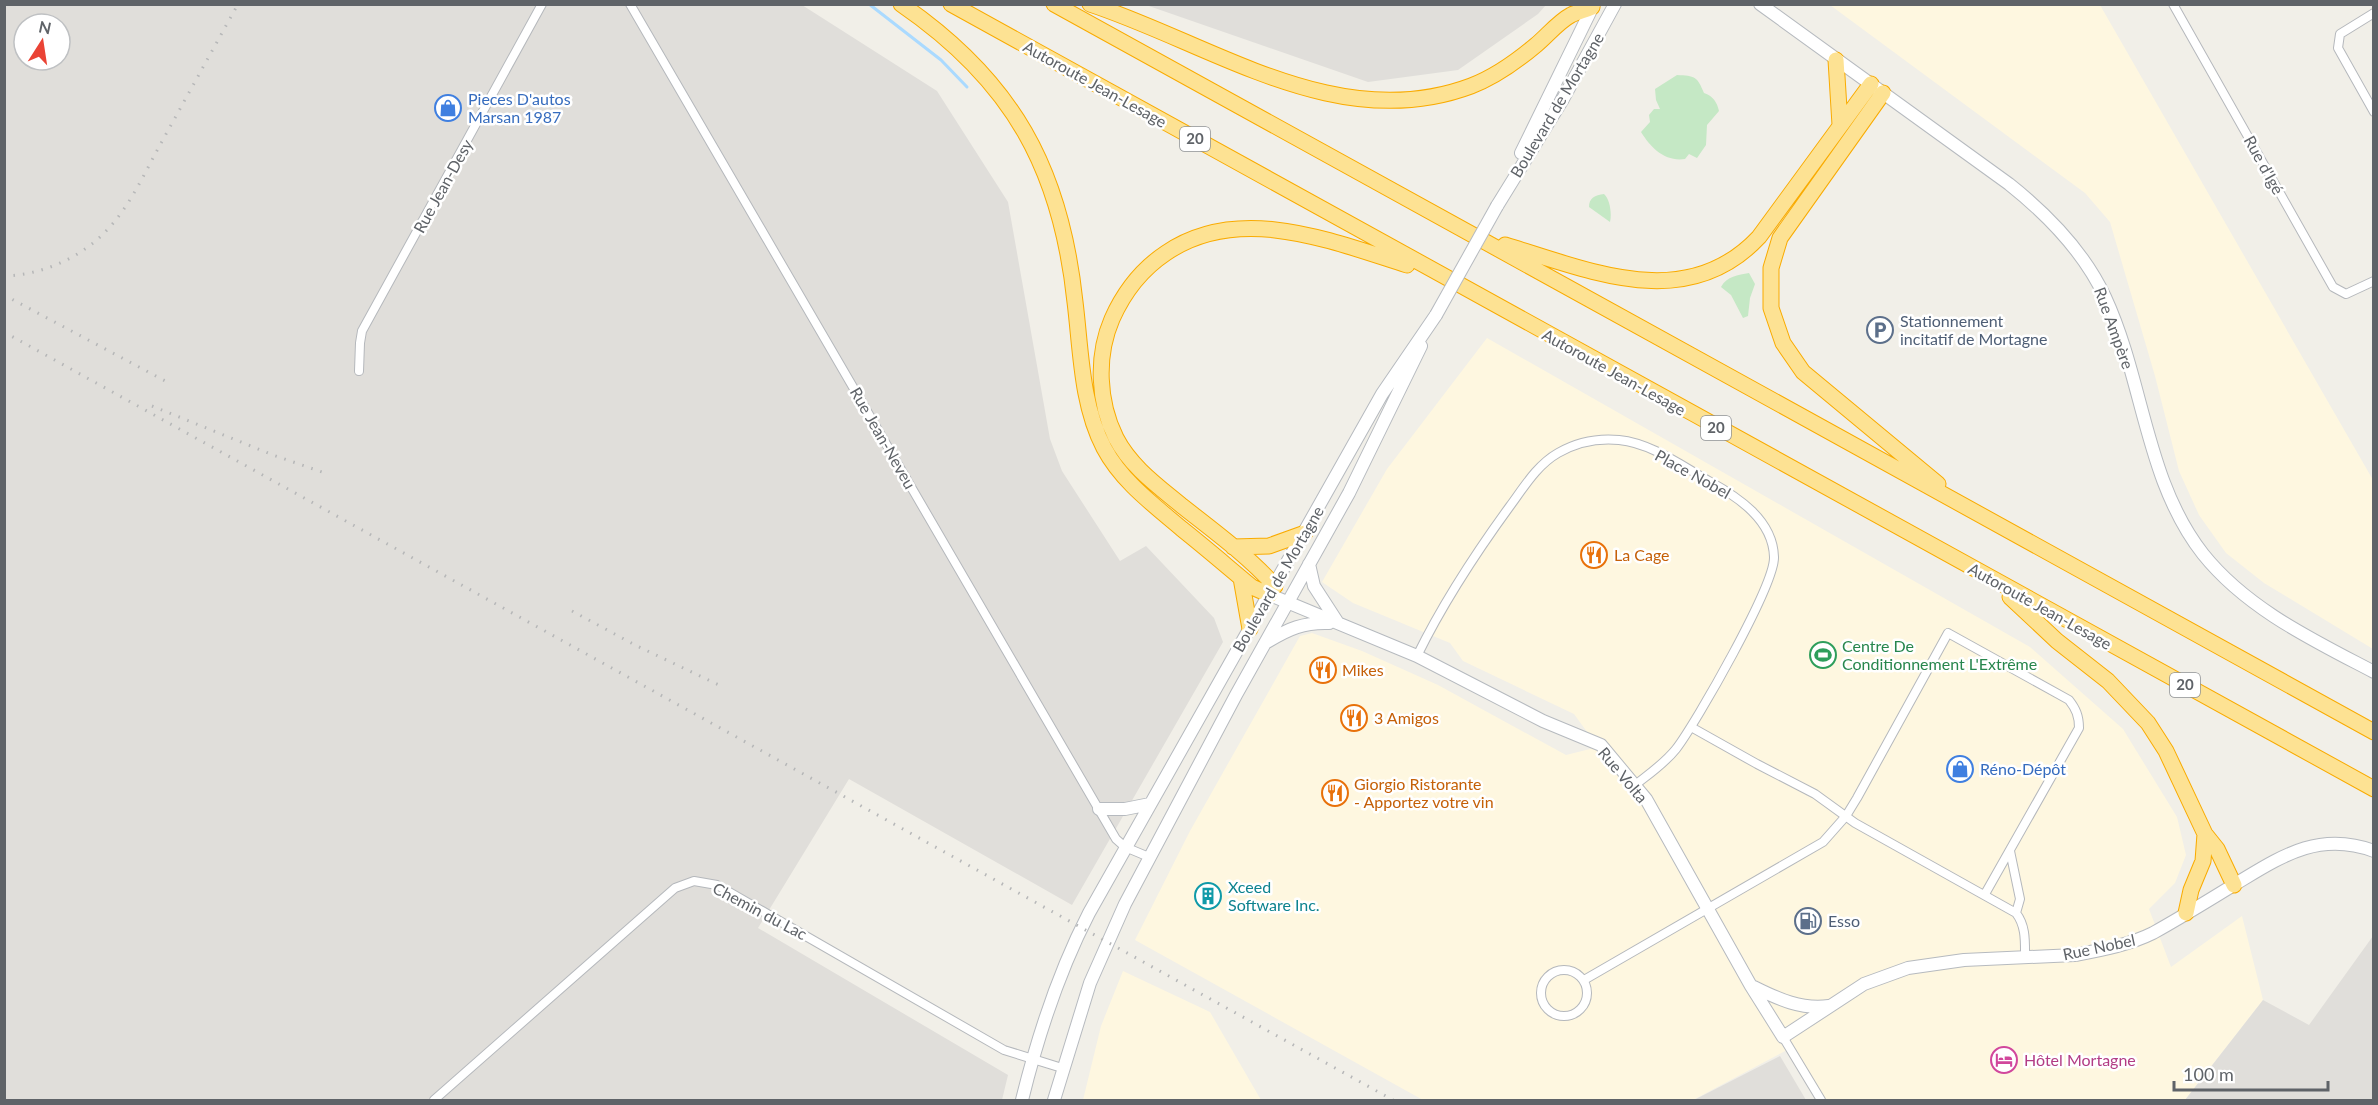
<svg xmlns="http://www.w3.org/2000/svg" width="2378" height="1105" font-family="Lato,sans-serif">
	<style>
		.commercial { fill: #fef7e0 }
		.industrial { fill: #e0deda; fill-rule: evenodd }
		.green { fill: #c5e8c5 }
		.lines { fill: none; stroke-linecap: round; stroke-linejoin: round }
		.stream { stroke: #aadaff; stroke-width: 3 }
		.street-casing { stroke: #b5b8bc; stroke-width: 10 }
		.secondary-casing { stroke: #b6babf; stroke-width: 14 }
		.highway-casing { stroke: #f9ab00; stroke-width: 17 }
		.street { stroke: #fff; stroke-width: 8 }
		.secondary { stroke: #fff; stroke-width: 12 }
		.highway { stroke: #fde293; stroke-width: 15 }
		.rail { stroke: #b6b7b8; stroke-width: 3; stroke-dasharray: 1.5 8; stroke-linecap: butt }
		.secondary-bridge-casing { stroke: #b6babf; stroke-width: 14; stroke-linecap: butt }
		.secondary-bridge { stroke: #fff; stroke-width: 12 }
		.labels { text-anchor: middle; stroke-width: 5; stroke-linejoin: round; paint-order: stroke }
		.shield { fill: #fff; stroke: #8f9295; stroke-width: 1.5 }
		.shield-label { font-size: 15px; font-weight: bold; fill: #5f6368 }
		.street-label { font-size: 16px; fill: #5f6368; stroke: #fff }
		.shop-label { font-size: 16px; fill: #366cbe; stroke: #fff; text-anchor: start }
		.service-label { font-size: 16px; fill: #4e5e75; stroke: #fff; text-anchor: start }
		.food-label { font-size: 16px; fill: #c56008; stroke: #fff; text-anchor: start }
		.leisure-label { font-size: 16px; fill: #27864d; stroke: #fff; text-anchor: start }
		.culture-label { font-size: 16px; fill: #0d838f; stroke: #fff; text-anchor: start }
		.hotel-label { font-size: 16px; fill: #b23c85; stroke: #fff; text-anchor: start }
	</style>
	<rect width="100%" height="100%" fill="#f1efe8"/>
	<!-- commercial -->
	<path class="commercial" d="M1830,5H2100L2373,480V649L2264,583L2226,553L2199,515L2179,471L2155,376L2110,222L2085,193Z
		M1487,338L2030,647L2123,729L2177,817L2186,855L2175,883L2149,909L2171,967L2242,916L2263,1000L2185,1100H1819L1787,1050L1693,1100H1423L1135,940L1190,831L1300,636L1312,633L1362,651L1438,685L1566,755L1598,747L1574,714L1463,661L1450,643L1353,603L1322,582L1387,469Z
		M1123,971L1210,1012L1261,1100H1083L1101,1026Z"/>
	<!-- industrial -->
	<path class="industrial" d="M5,5H802L937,91L1008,202L1050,439L1062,471L1120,561L1146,546L1214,618L1223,642L1072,905L849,779L758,928L1008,1075L1002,1100H5ZM24,24H60V60H24Z
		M1146,5H1546L1538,14L1458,70L1368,82Z
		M2373,936V1100H2185L2263,1000L2309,1025Z
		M1780,1056L1806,1100H1694Z"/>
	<!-- green -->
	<path class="green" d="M1677,75C1695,76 1697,76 1704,93C1713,96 1717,102 1719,111L1707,125L1706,145L1697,158L1689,154L1685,159C1665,162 1651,148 1641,132L1650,122L1649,115L1654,109H1660L1656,100L1655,89Z
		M1604,194C1610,199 1612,214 1610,222L1589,207C1589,198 1595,195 1604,194Z
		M1749,273L1755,284L1750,298L1748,316L1743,318L1731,295L1721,287C1727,276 1738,275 1749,273Z"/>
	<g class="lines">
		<!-- stream -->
		<path class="stream" d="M869,4L941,60L967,87"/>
		<defs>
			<path id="street" d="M630,4L1116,839L1125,847L1149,857
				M2173,4L2333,287L2346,294L2374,281
				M2374,13L2340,34L2338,48L2374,112
				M359,371L360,343L362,331L542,4
				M1417,656C1443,603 1475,554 1510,506C1524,487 1537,465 1558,453C1577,442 1598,438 1619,440C1651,443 1682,466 1709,481C1738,497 1773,520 1774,557C1775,585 1696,723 1676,749C1664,764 1649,774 1635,785
				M1691,727L1757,764L1815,794L1855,823L2016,913C2026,926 2025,941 2025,958
				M2010,851L2020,899L2016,913
				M1541 993a23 23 0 1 1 46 0a23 23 0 1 1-46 0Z
				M1584,980L1823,842L1846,816L1857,798L1948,633L2069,700C2076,709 2079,716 2079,728L1985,894
				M1783,1037L1821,1100
				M434,1100L675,888L694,881L717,885L1004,1050L1062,1068"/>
			<path id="secondary" d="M1760,4L2009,184C2048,215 2084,252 2105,297C2144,381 2145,480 2203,554C2247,609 2313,640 2374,672
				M1521,153L1594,4
				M1497,206L1563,99L1615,4
				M1309,564L1314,586L1338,623
				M1270,595L1417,656L1543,721L1601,745L1646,799L1751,986L1783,1037L1864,984L1908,968L1964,960L2075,955C2101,950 2129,945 2153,933C2180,918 2206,902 2232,886C2279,858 2317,830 2374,851
				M1267,642C1288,629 1304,622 1329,623
				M1099,809H1125L1150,804
				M1754,987C1778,999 1802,1010 1829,1006
				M1022,1100C1038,1035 1058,973 1089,913L1382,394L1436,315
				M1054,1100L1090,983L1125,904L1236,695L1349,493L1421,346"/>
			<path id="highway" d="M901,4C1013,81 1061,169 1075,302C1081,350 1081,404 1104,448C1122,482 1154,505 1182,529C1206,548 1229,568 1252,587L1270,595
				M951,4L2374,789
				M1054,4L2374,732
				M1090,4C1212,44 1338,136 1471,86C1495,77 1517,61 1536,45C1547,36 1558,22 1571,15C1577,12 1585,10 1592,7
				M1836,60L1840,125
				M1883,93L1780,238L1771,268V308L1783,343L1803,372L1938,484
				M1505,245C1591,271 1687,314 1759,237L1871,84
				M1233,547L1269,546L1305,533
				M1241,578L1250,629
				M1275,586C1248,556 1214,531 1182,506C1158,486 1131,467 1116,438C1098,402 1096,356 1112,319C1124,292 1142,269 1166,253C1239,203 1331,241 1407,265
				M2010,597L2057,641L2108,681L2148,723L2166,751L2205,834L2217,849L2234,885
				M2186,913L2191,890L2203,861L2205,834"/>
		</defs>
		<!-- street casing -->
		<use href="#street" class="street-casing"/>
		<!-- secondary casing -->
		<use href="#secondary" class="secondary-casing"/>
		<!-- highway casing -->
		<use href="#highway" class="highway-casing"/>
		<!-- street -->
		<use href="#street" class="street"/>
		<!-- secondary -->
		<use href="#secondary" class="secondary"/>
		<!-- highway -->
		<use href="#highway" class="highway"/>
		<!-- rail -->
		<path class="rail" d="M4,276C42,275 81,258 107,230C130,206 144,174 160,145C186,98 212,51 238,4
			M4,295L169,383
			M4,332L1393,1100
			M152,406L273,455L325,473
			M572,611L635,645L721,686"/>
		<defs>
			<path id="secondary-bridge" d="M1436,315L1497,206"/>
		</defs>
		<!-- secondary-bridge casing -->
		<use href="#secondary-bridge" class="secondary-bridge-casing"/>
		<!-- secondary-bridge -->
		<use href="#secondary-bridge" class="secondary-bridge"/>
	</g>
	<!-- icons -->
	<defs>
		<symbol id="shop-ring" viewBox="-11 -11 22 22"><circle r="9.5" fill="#fff" stroke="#3f7fe0" stroke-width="1.5"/><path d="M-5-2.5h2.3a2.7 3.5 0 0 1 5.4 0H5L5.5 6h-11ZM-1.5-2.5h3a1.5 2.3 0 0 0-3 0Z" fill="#3f7fe0"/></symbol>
		<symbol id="parking-ring" viewBox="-11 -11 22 22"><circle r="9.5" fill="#fff" stroke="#5c6f8a" stroke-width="1.5"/><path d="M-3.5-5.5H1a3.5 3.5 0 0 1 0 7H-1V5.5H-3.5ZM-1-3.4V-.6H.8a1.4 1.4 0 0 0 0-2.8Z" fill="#5c6f8a"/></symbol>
		<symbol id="restaurant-ring" viewBox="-11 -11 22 22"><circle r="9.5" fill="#fff" stroke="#e8710a" stroke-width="1.5"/><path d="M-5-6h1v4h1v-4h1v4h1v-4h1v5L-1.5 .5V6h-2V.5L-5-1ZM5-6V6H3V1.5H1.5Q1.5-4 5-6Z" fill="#e8710a"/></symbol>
		<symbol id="stadium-ring" viewBox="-11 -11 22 22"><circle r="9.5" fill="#fff" stroke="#2e9e5b" stroke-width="1.5"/><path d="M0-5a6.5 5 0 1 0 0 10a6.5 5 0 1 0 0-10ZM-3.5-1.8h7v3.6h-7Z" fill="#2e9e5b"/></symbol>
		<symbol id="building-ring" viewBox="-11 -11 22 22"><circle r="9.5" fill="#fff" stroke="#0f9aa8" stroke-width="1.5"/><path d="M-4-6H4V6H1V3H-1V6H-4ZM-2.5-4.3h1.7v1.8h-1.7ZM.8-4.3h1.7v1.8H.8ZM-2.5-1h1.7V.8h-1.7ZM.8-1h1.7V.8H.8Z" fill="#0f9aa8"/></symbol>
		<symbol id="fuel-ring" viewBox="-11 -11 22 22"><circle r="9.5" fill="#fff" stroke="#5c6f8a" stroke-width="1.5"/><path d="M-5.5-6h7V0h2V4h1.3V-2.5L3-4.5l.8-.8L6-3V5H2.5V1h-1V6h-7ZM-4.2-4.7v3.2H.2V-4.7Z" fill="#5c6f8a"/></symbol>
		<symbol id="hotel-ring" viewBox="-11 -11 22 22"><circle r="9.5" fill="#fff" stroke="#d1479c" stroke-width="1.5"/><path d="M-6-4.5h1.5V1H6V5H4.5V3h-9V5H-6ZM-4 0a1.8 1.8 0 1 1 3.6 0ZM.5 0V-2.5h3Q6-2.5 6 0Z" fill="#d1479c"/></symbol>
	</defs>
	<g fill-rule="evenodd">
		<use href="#shop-ring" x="433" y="93" width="30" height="30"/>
		<use href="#parking-ring" x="1865" y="315" width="30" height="30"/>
		<use href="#restaurant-ring" x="1579" y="540" width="30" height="30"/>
		<use href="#stadium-ring" x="1808" y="640" width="30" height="30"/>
		<use href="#restaurant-ring" x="1308" y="655" width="30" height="30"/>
		<use href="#restaurant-ring" x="1339" y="703" width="30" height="30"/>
		<use href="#shop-ring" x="1945" y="754" width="30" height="30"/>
		<use href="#restaurant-ring" x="1320" y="778" width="30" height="30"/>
		<use href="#building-ring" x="1193" y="881" width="30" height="30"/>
		<use href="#fuel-ring" x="1793" y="906" width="30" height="30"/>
		<use href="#hotel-ring" x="1989" y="1045" width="30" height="30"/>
	</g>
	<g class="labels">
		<!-- shield labels -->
		<g class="shield">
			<rect x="1180" y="127" width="30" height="24" rx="4.5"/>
			<rect x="1701" y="416" width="30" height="24" rx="4.5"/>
			<rect x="2170" y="673" width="30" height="24" rx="4.5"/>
		</g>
		<g class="shield-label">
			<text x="1195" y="144">20</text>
			<text x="1716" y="433">20</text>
			<text x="2185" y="690">20</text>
		</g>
		<!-- street labels -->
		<g class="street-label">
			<text transform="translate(1095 84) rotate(29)" y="6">Autoroute Jean-Lesage</text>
			<text transform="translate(1557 105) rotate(-59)" y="6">Boulevard de Mortagne</text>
			<text transform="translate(2264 165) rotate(61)" y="6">Rue d'Igé</text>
			<text transform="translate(443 186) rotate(-61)" y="6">Rue Jean-Desy</text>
			<text transform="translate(2114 328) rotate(70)" y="6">Rue Ampère</text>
			<text transform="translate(1614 372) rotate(29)" y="6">Autoroute Jean-Lesage</text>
			<text transform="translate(883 438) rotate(60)" y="6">Rue Jean-Neveu</text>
			<text transform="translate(1693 474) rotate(29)" y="6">Place Nobel</text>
			<text transform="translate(1278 579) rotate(-60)" y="6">Boulevard de Mortagne</text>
			<text transform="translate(2040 606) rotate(29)" y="6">Autoroute Jean-Lesage</text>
			<text transform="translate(1623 775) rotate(50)" y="6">Rue Volta</text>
			<text transform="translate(760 911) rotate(28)" y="6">Chemin du Lac</text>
			<text transform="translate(2099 947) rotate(-12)" y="6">Rue Nobel</text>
		</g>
		<!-- shop labels -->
		<g class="shop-label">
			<text x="468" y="105">Pieces D'autos<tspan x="468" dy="18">Marsan 1987</tspan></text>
			<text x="1980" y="775">Réno-Dépôt</text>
		</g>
		<!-- service labels -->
		<g class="service-label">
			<text x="1900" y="327">Stationnement<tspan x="1900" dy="18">incitatif de Mortagne</tspan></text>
			<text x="1828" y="927">Esso</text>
		</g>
		<!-- food labels -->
		<g class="food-label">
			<text x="1614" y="561">La Cage</text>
			<text x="1342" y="676">Mikes</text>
			<text x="1374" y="724">3 Amigos</text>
			<text x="1354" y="790">Giorgio Ristorante<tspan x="1354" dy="18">- Apportez votre vin</tspan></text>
		</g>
		<!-- leisure labels -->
		<g class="leisure-label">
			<text x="1842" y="652">Centre De<tspan x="1842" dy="18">Conditionnement L'Extrême</tspan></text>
		</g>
		<!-- culture labels -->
		<g class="culture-label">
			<text x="1228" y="893">Xceed<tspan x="1228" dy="18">Software Inc.</tspan></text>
		</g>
		<!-- hotel labels -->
		<g class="hotel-label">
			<text x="2024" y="1066">Hôtel Mortagne</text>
		</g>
	</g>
	<!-- border -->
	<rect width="2378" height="1105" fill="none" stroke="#5f6368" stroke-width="12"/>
	<!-- north arrow -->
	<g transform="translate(42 42) rotate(12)"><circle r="28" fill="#ffffff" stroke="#bfc1c3" stroke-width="1.5"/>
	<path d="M0-4.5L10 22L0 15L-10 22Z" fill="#ea4335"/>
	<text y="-9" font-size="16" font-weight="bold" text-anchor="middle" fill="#5f6368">N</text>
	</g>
	<!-- scale -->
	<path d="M2174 1081v9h154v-9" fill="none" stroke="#5f6368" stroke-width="3"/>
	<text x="2183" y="1081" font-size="18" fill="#5f6368" stroke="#ffffff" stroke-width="4.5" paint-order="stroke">100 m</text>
</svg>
